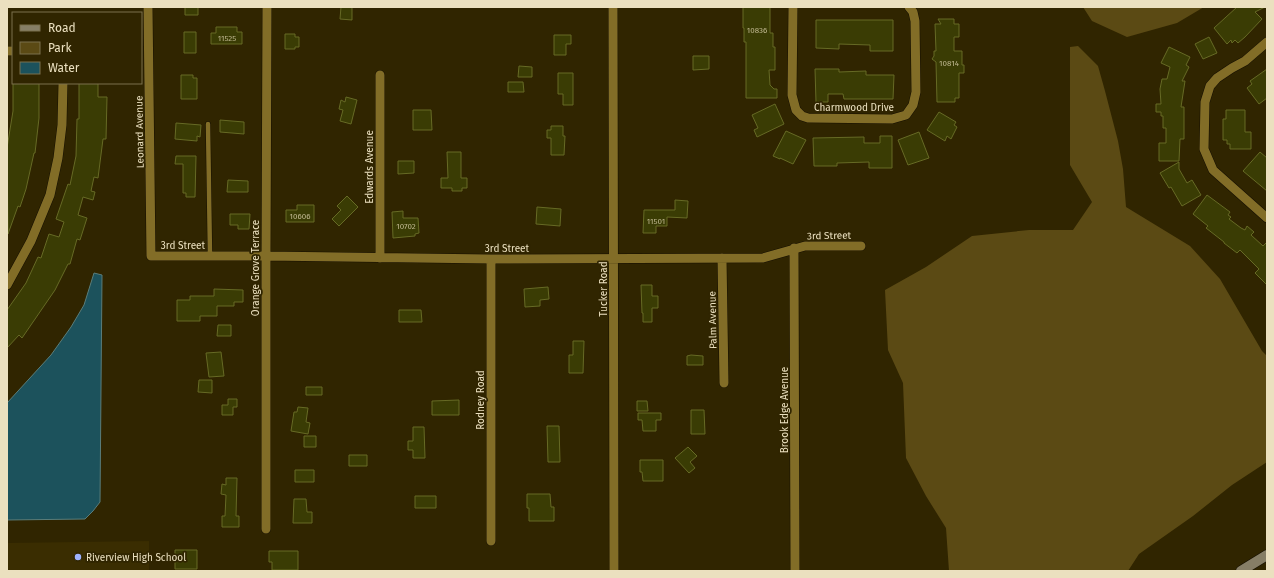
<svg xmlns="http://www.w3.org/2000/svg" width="1274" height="578" font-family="'Fira Sans',sans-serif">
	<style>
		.built { fill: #3a2d01 }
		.green { fill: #5b4a14 }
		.water { fill: #1c525c; stroke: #5a7d7a }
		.building { fill: #3a3c04; stroke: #666a25 }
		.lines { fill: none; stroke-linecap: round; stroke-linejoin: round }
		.lane-casing { stroke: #150f00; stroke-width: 5.5 }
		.street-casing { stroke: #150f00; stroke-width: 10 }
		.secondary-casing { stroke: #150f00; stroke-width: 11 }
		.lane { stroke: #826d27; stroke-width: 4.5 }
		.street { stroke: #826d27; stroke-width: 9 }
		.secondary { stroke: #867e66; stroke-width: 10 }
		.poi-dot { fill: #9fb3fd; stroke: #302500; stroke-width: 1.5 }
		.labels { text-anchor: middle; stroke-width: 3.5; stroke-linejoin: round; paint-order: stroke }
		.number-label { font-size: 8px; fill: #bfb790 }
		.street-label { font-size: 10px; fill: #ebe0bf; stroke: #302500 }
		.poi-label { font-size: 10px; fill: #ebe0bf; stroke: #302500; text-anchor: start }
	</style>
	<rect width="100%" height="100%" fill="#302500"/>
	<!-- built -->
	<path class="built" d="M149,541V571H7V543Z"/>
	<!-- green -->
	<path class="green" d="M1083,7H1204L1177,23L1127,37L1092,21Z
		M1078,46L1098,66L1105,91L1118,141L1123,169L1126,207L1190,246L1220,279L1262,351L1267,356V462L1232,485L1193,516L1139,554L1128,571H949L946,528L926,496L906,458L903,383L888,350L885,290L926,267L972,236L1029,230H1073L1092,202L1070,165V47Z"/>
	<!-- water -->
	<path class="water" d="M94,273L102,275L100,502L93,511L85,519L7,520V403L51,355L71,327L84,305Z"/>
	<!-- building -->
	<path class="building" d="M185,7H198V15H185Z
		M341,7H352V20L340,19Z
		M743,7H770V33H773V47H775V70H769L770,85L774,89H777V98H746V42H744V28H743Z
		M1237,7H1265L1255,12L1262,19L1245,37L1238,43L1235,40L1232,43L1231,40L1227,44L1214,28Z
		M938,19H954V24H959V37H954V51H962V65H964V73H959V98H955V102H937L936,62L932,59L934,56V51H936L935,24H941Z
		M816,20H893V51H870V45L839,44V49L816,48Z
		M216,27H237V32H242V44H211V33H216Z
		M184,32H196V53H184Z
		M285,34H295V37H299V47H295V49H285Z
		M554,35H571V44H566V55H554Z
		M1209,37L1217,53L1203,59L1195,44Z
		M1169,47L1190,57L1186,65L1189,67L1182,81H1185L1181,107H1184V139H1180L1179,161H1159V143H1166V128H1163V116H1161V112H1156V104H1161L1160,89L1162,79H1167L1170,67L1161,63Z
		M693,56H709V69L693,70Z
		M519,66L532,67V77H518Z
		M815,69H839V72L866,71V75H894L893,99H844L843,94H828V102H816Z
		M1267,69V98L1259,104L1247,88L1252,84L1250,81Z
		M558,73H573V105H563V94H558Z
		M181,75H193V78H197V99H181Z
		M508,82H523L524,92H508Z
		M13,83H39V118L35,153H34L26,189L20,207L18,206L8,234L7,148L13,111Z
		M79,83H98V97H107L106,139H103L98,178L94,177L91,191L95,192L93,200L83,197L78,215L87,218L80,240L77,239L70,264H68L55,290L22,338L19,335L7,348V310L26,283L38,257L41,258L49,234L59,237L64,222L56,219L68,184L70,185L76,156L77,119H79Z
		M346,97L357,100L351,124L340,121L343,110L339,109L341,100L345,102Z
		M775,104L784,124L757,137L754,130L758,128L752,115Z
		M413,110H431L432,130H413Z
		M1226,110H1245V132H1251V149H1230V144H1227V140H1223V119H1226Z
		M939,112L956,122L954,125L957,127L951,139L947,136L945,141L927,130Z
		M220,120L244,122V134L220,132Z
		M176,123L201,125L200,137L197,136V141L175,139Z
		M551,126H563V136H565L564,155H551V138H547V130H551Z
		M786,131L806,140L793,164L780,158V159L773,156Z
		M919,132L929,158L908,165L898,140Z
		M880,136H892V168H869V162L837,163V166H814L813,138L864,137V143H880Z
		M447,152H461V178H467V188H462V191H452V188H441V178H448Z
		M1260,152L1267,158V191L1243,171Z
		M176,156H196L195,197H186V193H183V164H175Z
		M398,161H414V173L398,174Z
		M1179,162V169L1187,183L1192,180L1201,195L1182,206L1171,187L1169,188L1160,173Z
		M228,180L248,181V192H227Z
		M1207,195L1230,212L1228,215L1231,217L1229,219L1241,228L1245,230L1247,226L1254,232L1251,235L1263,246L1267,242V285L1255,273L1259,269L1240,250L1237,253L1224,243V242L1206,228L1208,226L1193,214Z
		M347,196L358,207L339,226L332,219L341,210L337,206Z
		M675,200L688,201L687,218L667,217V226H656V233H643L644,210H675Z
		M297,205H314V222H286V210H297Z
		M537,207L561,209L560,226L536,224Z
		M403,211V218H418L419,233L415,234V236L393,238L392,212Z
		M230,214H250L249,229H238V225H230Z
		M641,285H652V296H658V308H652V322H643V313H642Z
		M548,287L549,299L540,300V306L525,307L524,289Z
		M214,289L243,290V302H234V306H217V316H200V321H177V300H190V296H214Z
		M399,310H421L422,322H399Z
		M218,325H231V336H217Z
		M573,341H584L583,373H569V355H573Z
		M221,352L224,376L209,377L206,353Z
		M691,355L703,356V365H687V356Z
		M199,380H212V393L198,392Z
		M306,387H322V395H306Z
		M228,399H237V407H233V415H222V405H228Z
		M459,400V415H432V401Z
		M637,401H647L648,411H637Z
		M298,407L308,408L306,422L310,423L308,434L291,431L294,412H297Z
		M691,410H704L705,434H691Z
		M638,413H661V420H656V431H643L642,420H638Z
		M547,426H559L560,462H548Z
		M413,427H424L425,458H413V450H408V441H413Z
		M304,436H316V447H304Z
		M688,447L697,456L690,462L695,468L689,473L675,458Z
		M349,455H367V466H349Z
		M640,460H663V481H643L642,472H640Z
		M295,470H314V482H295Z
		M226,478H237L236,516H239V527H222V516H225L226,495L221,494L222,484L226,485Z
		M527,494H550L551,507H554V521H529V508H527Z
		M415,496H436V508H415Z
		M294,499H306L307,512H312V523H293Z
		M175,550H197V569H175Z
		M269,551H298V570H272V562H269Z"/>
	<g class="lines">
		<defs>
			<path id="lane" d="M208,124L210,256"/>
			<path id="street" d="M148,7L151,256H266L491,259L763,258L805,246H861
				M613,7L614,571
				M793,7L792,95L796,110L802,116L808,118L892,119L906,115L913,105L916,92L915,21L913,12L909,7
				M1267,42L1245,61L1232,68L1217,78L1210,86L1205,102L1204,149L1213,170L1267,218
				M7,51H13
				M380,75V258
				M794,248L795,571
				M722,258L724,383
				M491,259V541
				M7,285L31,241L50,195L58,158L62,125L63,83
				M266,529V256L267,7"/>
			<path id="secondary" d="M1241,571L1267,555"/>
		</defs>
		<!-- lane casing -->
		<use href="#lane" class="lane-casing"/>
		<!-- street casing -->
		<use href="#street" class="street-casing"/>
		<!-- secondary casing -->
		<use href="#secondary" class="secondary-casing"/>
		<!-- lane -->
		<use href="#lane" class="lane"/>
		<!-- street -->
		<use href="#street" class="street"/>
		<!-- secondary -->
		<use href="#secondary" class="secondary"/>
	</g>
	<!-- markers -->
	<circle class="poi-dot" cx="78" cy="557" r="4"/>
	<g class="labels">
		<!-- number labels -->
		<g class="number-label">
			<text x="757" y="33">10836</text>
			<text x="227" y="41">11525</text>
			<text x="949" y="66">10814</text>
			<text x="300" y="219">10606</text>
			<text x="656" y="224">11501</text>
			<text x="406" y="229">10702</text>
		</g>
		<!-- street labels -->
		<g class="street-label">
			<text x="854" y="111">Charmwood Drive</text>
			<text transform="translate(139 132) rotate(-91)" y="4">Leonard Avenue</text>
			<text transform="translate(369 167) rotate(-90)" y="4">Edwards Avenue</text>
			<text transform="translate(829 235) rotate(-1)" y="4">3rd Street</text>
			<text x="183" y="249">3rd Street</text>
			<text x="507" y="252">3rd Street</text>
			<text transform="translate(255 268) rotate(-90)" y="4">Orange Grove Terrace</text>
			<text transform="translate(603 289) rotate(-90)" y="4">Tucker Road</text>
			<text transform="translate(712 320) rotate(-91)" y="4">Palm Avenue</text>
			<text transform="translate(480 400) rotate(-90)" y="4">Rodney Road</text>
			<text transform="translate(784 410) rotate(-90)" y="4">Brook Edge Avenue</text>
		</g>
		<!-- poi labels -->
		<g class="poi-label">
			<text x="86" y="561">Riverview High School</text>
		</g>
	</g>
	<!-- border -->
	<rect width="1274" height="578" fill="none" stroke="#ebe0bf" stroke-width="16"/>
	<!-- legend -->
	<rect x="12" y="12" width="130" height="72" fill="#302500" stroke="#7b704c"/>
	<rect x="20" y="25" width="20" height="6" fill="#867e66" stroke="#7b704c"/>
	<text x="48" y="32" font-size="12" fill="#ebe0bf">Road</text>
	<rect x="20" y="42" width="20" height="12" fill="#5b4a14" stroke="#7b704c"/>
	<text x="48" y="52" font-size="12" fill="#ebe0bf">Park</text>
	<rect x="20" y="62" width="20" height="12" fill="#1c525c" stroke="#7b704c"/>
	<text x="48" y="72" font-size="12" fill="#ebe0bf">Water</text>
</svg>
